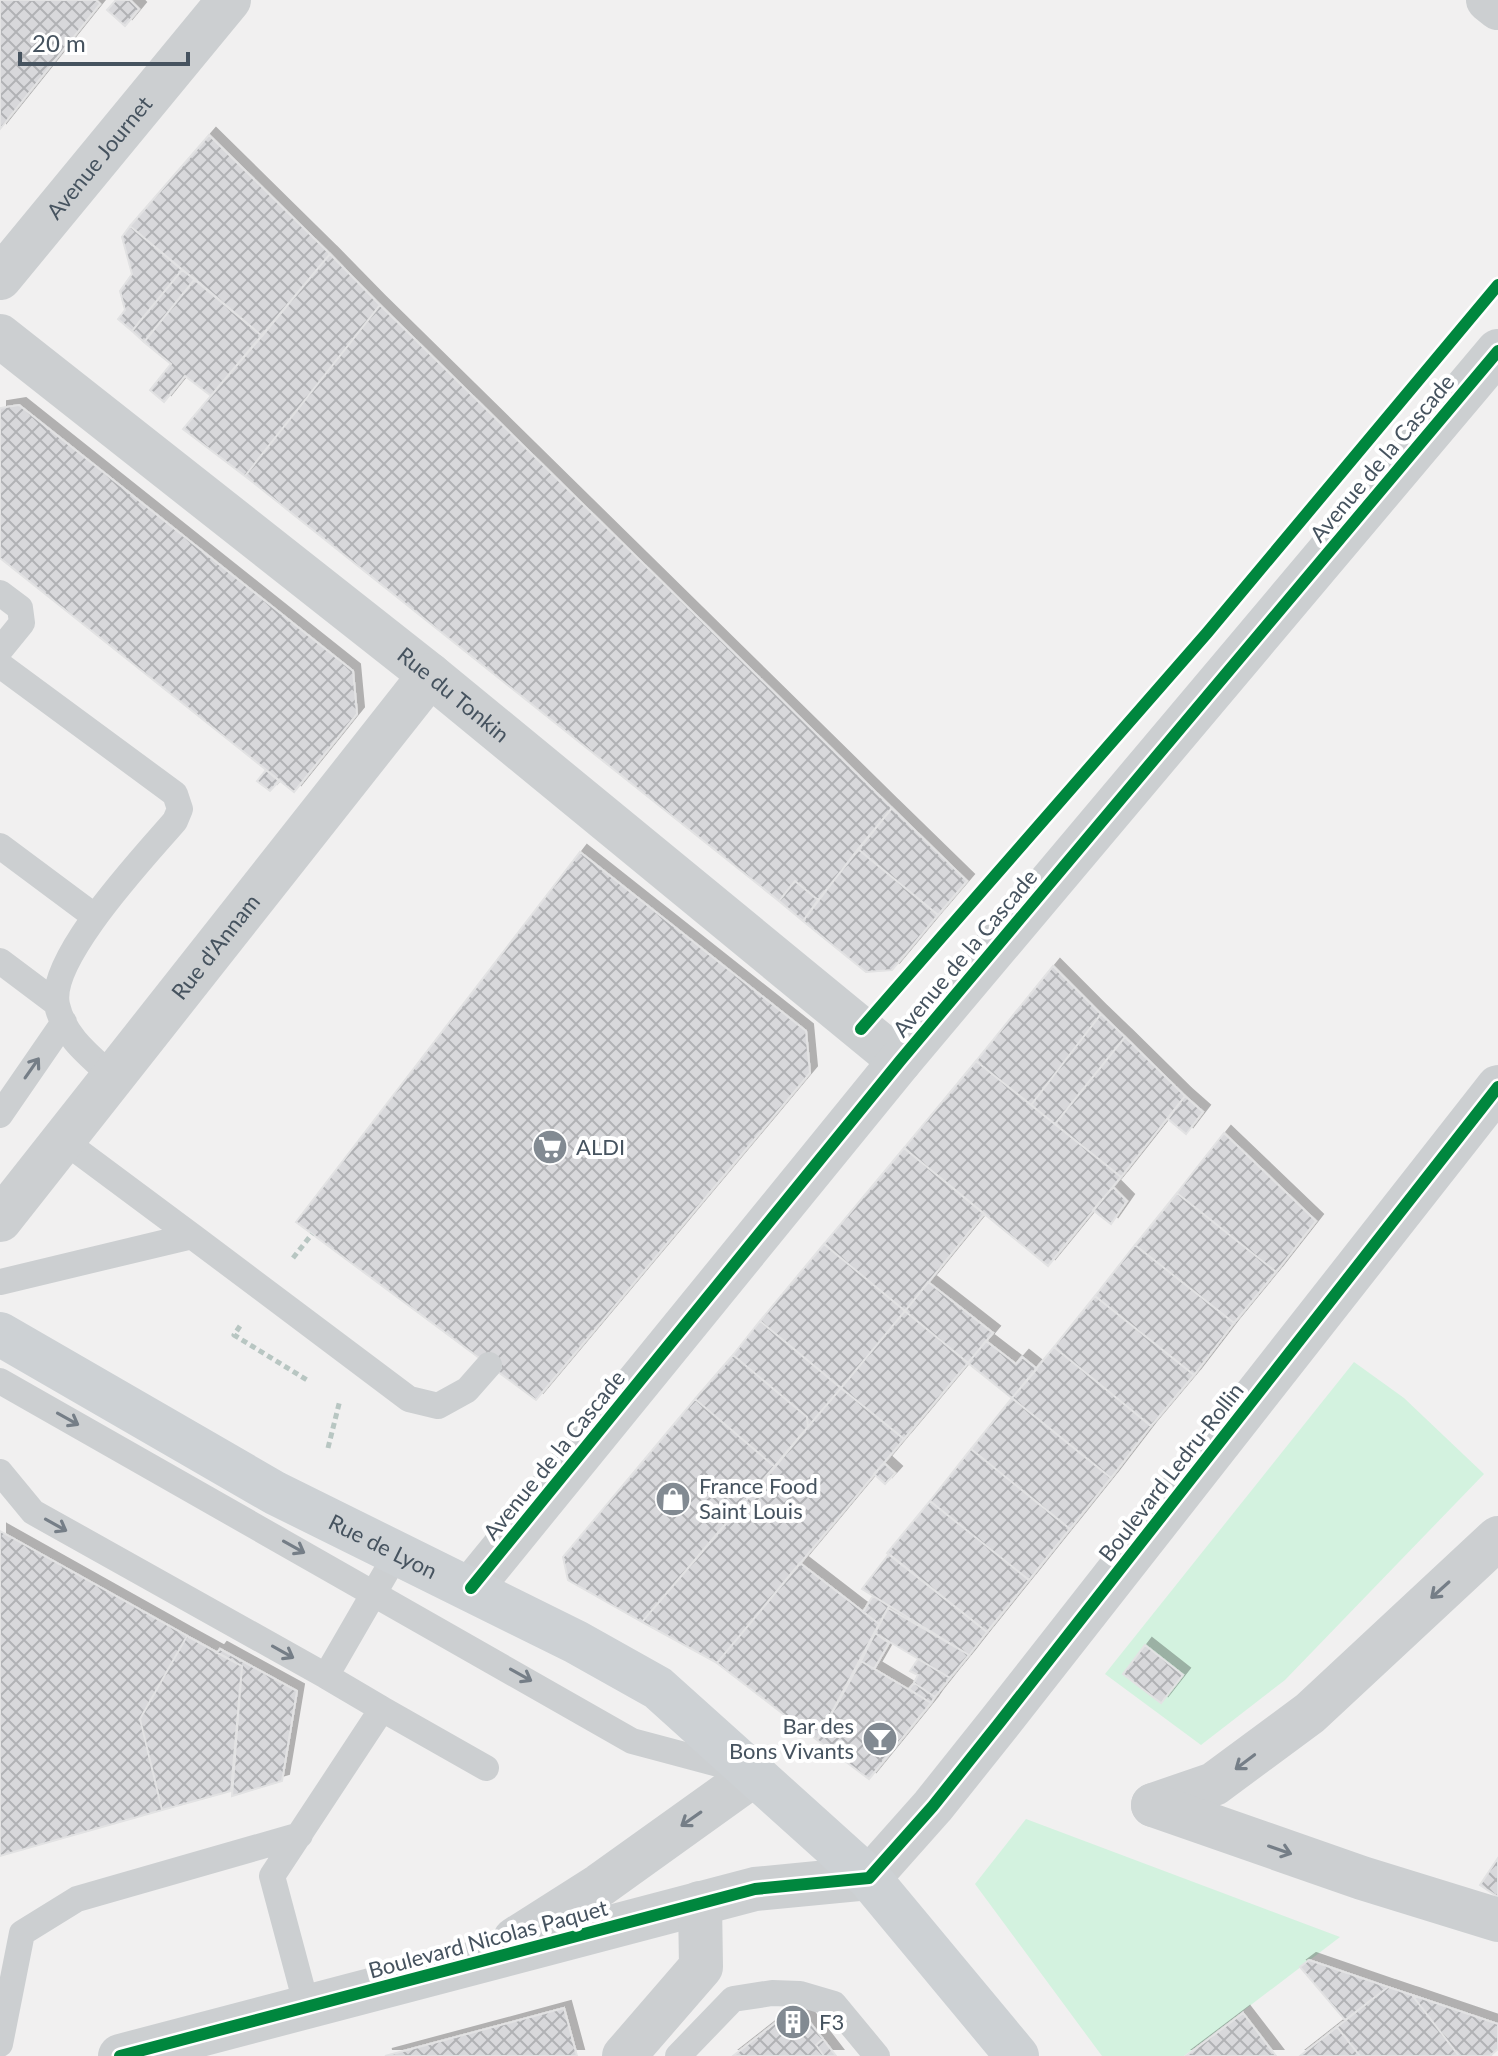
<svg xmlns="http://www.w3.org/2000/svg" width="1498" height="2056" font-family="Lato,sans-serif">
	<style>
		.green { fill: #d3f2df }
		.building { fill: url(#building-cross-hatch); stroke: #e2e2e3; stroke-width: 2; filter: url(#shadow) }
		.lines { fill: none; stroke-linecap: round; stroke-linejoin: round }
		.path { stroke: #b8c6c2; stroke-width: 5; stroke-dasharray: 6 4; stroke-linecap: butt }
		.lane { stroke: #cccfd1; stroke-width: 26 }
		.street { stroke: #cccfd1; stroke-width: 44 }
		.secondary { stroke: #cdd1d4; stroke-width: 44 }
		.cycleway-casing { stroke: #fff; stroke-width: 17 }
		.cycleway { stroke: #00873e; stroke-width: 12 }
		.oneway { stroke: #757e87 }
		.labels { text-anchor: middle; stroke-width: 8; stroke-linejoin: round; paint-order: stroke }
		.street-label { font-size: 22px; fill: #46535f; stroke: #fff }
		.poi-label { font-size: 22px; fill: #46535f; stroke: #fff; text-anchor: start }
	</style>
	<defs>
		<pattern id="building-cross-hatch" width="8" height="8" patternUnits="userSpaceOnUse" patternTransform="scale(2)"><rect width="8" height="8" fill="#d8d8db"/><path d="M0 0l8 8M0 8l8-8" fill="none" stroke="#b1b2b5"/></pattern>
		<filter id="shadow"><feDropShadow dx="7" dy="-7" stdDeviation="0" flood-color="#0004"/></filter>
	</defs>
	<rect width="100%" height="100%" fill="#f1f0f0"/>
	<!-- green -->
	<path class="green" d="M1354,1362L1404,1398L1484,1474L1285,1680L1201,1745L1105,1674Z
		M1026,1819L1340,1937L1184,2056H1102L975,1884Z"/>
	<!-- building -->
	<path class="building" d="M0,0H96L100,4L0,129Z
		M116,0H130L139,9L125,26L107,10Z
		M209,135L330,254L262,336L130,226Z
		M130,226L182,270L132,331L118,319L125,310L120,291L132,274L122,237Z
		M330,254L380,305L245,476L183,429Z
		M182,270L195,279L144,342L132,331Z
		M195,279L262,336L211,396L185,376L164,402L150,390L171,364L144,342Z
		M380,305L892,808L818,900L795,881L779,901L245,476Z
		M19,405L353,671L357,714L294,792L0,558V408Z
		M266,770L279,781L270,791L257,781Z
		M892,808L967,881L938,915L858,849Z
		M858,849L938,915L892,970L866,972L803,921Z
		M580,852L806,1031L810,1073L536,1400L296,1222Z
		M795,881L818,900L803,921L779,901Z
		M1053,966L1101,1014L1031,1105L976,1061Z
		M1101,1014L1125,1037L1055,1124L1031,1105Z
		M1125,1037L1185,1096L1121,1177L1055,1124Z
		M976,1061L1121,1177L1048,1266L904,1148Z
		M1185,1096L1203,1112L1186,1134L1168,1119Z
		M1224,1133L1316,1221L1276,1272L1177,1193Z
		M904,1148L984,1214L905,1311L824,1244Z
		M1113,1187L1127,1201L1111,1224L1093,1210Z
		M1177,1193L1276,1272L1234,1323L1135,1245Z
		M824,1244L905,1311L841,1388L760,1321Z
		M1135,1245L1234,1323L1194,1375L1095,1296Z
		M928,1282L993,1333L968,1363L905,1311Z
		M1095,1296L1194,1375L1151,1426L1054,1347Z
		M905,1311L968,1363L904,1439L841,1388Z
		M760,1321L841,1388L808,1427L807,1417L733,1355Z
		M986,1341L1016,1364L1022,1357L1037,1369L1012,1398L968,1363Z
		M1054,1347L1151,1426L1111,1478L1012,1398Z
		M733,1355L807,1417L808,1427L775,1467L695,1399Z
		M841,1388L904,1439L717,1663L642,1622Z
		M1012,1398L1111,1478L1070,1529L971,1449Z
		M695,1399L775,1467L642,1622L568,1580L563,1557Z
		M971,1449L1070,1529L1029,1580L930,1501Z
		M884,1463L895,1473L885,1484L874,1474Z
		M930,1501L1029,1580L987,1632L887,1553Z
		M0,1531L187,1636L140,1719L162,1810L0,1856Z
		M889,1554L987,1632L969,1655L862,1589Z
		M800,1563L879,1624L817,1740L717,1663Z
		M873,1596L889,1606L879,1624L863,1612Z
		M888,1608L969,1655L950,1678L875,1633Z
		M875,1633L889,1643L874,1669L861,1661Z
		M187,1636L242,1666L231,1791L162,1810L140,1719Z
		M1145,1645L1183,1675L1161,1703L1123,1674Z
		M220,1649L297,1691L282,1781L232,1796L242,1666L217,1653Z
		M918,1659L950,1678L935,1697L914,1683L918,1675L910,1671Z
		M861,1661L931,1703L869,1779L817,1740Z
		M914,1683L935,1697L931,1703L909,1689Z
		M1498,1858V1897L1480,1885Z
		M1309,1960L1388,1987L1345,2020L1300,1967Z
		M1388,1987L1412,1995L1459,2056H1360L1337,2027Z
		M1412,1995L1498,2024V2049L1490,2056H1459Z
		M797,2006L823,2039L816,2045L824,2056H733Z
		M564,2008L577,2056H385Z
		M1243,2013L1276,2056H1186Z
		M1337,2027L1360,2056H1300Z
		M823,2039L836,2056H824L816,2045Z"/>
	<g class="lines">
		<!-- path -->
		<path class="path" d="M293,1258L312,1234
			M240,1326L234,1335L307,1380
			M328,1448L340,1400"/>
		<!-- lane -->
		<path class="lane" d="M0,593L20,608L22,623L0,650
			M0,665L175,794L180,809L175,821C146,855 47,959 57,1005C64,1037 90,1056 113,1077
			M0,846L94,916
			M0,961L56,1003
			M0,1115L64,1022
			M192,1236L409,1399L438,1406L467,1390L489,1365
			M0,1282L192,1236L63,1140
			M0,1381L632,1741L737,1769
			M0,1472L33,1512L326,1676L396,1555
			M382,1709L486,1768
			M307,2007L272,1876L382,1709L326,1676
			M0,2044L22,1933L77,1899L300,1835
			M678,2056L733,1999L772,1993L800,1994L834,2004L877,2056"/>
		<!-- street -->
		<g class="street">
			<path d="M1488,0L1498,8"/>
			<path id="s1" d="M0,278L229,0"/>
			<path id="s2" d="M0,336L430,675L900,1061"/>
			<path id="s3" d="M0,1220L430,675"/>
			<path d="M471,1588L900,1061L1498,351"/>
			<path d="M1153,1805L1214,1784L1310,1713L1498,1538"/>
			<path d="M1153,1805L1362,1878L1498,1920"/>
			<path d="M515,1939L600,1885L755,1774"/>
			<path d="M120,2056L755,1889L869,1878L933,1806L1000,1722L1498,1087"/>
			<path d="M624,2056L701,1967L700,1903"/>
		</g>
		<!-- secondary -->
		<path class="secondary" id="s4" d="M0,1334L275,1493L576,1642L658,1688L869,1878L1017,2056"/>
		<defs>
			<path id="cycleway" d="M861,1029L1207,633L1498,285
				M471,1588L900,1061L1498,351
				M120,2056L755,1889L869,1878L933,1806L1000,1722L1498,1087"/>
		</defs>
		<!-- cycleway casing -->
		<use href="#cycleway" class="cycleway-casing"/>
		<!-- cycleway -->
		<use href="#cycleway" class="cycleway"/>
	</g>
	<!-- one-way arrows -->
	<defs><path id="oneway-shaft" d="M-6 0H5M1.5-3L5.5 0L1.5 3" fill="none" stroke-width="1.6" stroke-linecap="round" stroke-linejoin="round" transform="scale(2)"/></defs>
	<g class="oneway">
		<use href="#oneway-shaft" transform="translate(32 1068) rotate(-55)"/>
		<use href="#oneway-shaft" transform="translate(68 1419) rotate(29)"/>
		<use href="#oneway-shaft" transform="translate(56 1525) rotate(29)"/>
		<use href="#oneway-shaft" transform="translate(294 1547) rotate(29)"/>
		<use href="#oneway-shaft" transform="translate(1440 1590) rotate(138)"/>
		<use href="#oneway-shaft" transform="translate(283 1652) rotate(29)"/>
		<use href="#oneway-shaft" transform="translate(521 1675) rotate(29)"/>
		<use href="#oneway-shaft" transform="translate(1245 1762) rotate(143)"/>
		<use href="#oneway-shaft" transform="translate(691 1819) rotate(145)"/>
		<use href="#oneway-shaft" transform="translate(1280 1850) rotate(19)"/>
	</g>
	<!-- icons -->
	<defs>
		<symbol id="supermarket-disc" viewBox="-11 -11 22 22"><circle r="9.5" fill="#828a92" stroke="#fff"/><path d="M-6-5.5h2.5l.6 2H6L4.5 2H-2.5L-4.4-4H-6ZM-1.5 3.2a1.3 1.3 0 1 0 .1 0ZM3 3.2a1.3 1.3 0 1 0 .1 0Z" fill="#fff"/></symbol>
		<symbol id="shop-disc" viewBox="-11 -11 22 22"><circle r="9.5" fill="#828a92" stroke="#fff"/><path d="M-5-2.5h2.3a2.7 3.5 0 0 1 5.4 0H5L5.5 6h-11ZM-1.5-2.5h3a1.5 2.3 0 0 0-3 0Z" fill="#fff"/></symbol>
		<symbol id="bar-disc" viewBox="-11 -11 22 22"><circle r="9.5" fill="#828a92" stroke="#fff"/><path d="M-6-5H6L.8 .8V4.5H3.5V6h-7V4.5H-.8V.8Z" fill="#fff"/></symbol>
		<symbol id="building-disc" viewBox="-11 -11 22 22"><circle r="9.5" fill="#828a92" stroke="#fff"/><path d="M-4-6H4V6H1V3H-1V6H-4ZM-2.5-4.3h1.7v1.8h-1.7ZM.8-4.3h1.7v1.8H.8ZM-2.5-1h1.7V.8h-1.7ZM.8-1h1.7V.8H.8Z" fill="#fff"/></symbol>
	</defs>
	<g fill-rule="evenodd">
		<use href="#supermarket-disc" x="530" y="1127" width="40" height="40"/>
		<use href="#shop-disc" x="653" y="1479" width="40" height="40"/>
		<use href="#bar-disc" x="860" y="1719" width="40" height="40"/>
		<use href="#building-disc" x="773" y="2002" width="40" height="40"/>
	</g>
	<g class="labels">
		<!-- street labels -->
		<g class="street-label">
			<text dy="8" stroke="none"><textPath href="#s1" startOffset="156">Avenue Journet</textPath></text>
			<text transform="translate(1382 458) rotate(-50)" y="8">Avenue de la Cascade</text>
			<text dy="8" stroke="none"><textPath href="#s2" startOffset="578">Rue du Tonkin</textPath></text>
			<text dy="8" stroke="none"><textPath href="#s3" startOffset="348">Rue d'Annam</textPath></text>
			<text transform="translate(965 953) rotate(-50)" y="8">Avenue de la Cascade</text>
			<text transform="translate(554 1455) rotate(-51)" y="8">Avenue de la Cascade</text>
			<text transform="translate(1171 1472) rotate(-52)" y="8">Boulevard Ledru-Rollin</text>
			<text dy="8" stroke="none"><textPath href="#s4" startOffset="438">Rue de Lyon</textPath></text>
			<text transform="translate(488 1939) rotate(-15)" y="8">Boulevard Nicolas Paquet</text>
		</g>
		<!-- poi labels -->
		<g class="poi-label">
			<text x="576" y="1155">ALDI</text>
			<text x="699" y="1494">France Food<tspan x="699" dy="25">Saint Louis</tspan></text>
			<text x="854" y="1734" text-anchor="end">Bar des<tspan x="854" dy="25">Bons Vivants</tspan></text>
			<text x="819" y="2030">F3</text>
		</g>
	</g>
	<!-- scale -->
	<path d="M20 52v12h168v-12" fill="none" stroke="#46535f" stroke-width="4"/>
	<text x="32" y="52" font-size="24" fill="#46535f" stroke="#ffffff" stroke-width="6" paint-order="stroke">20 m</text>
</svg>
